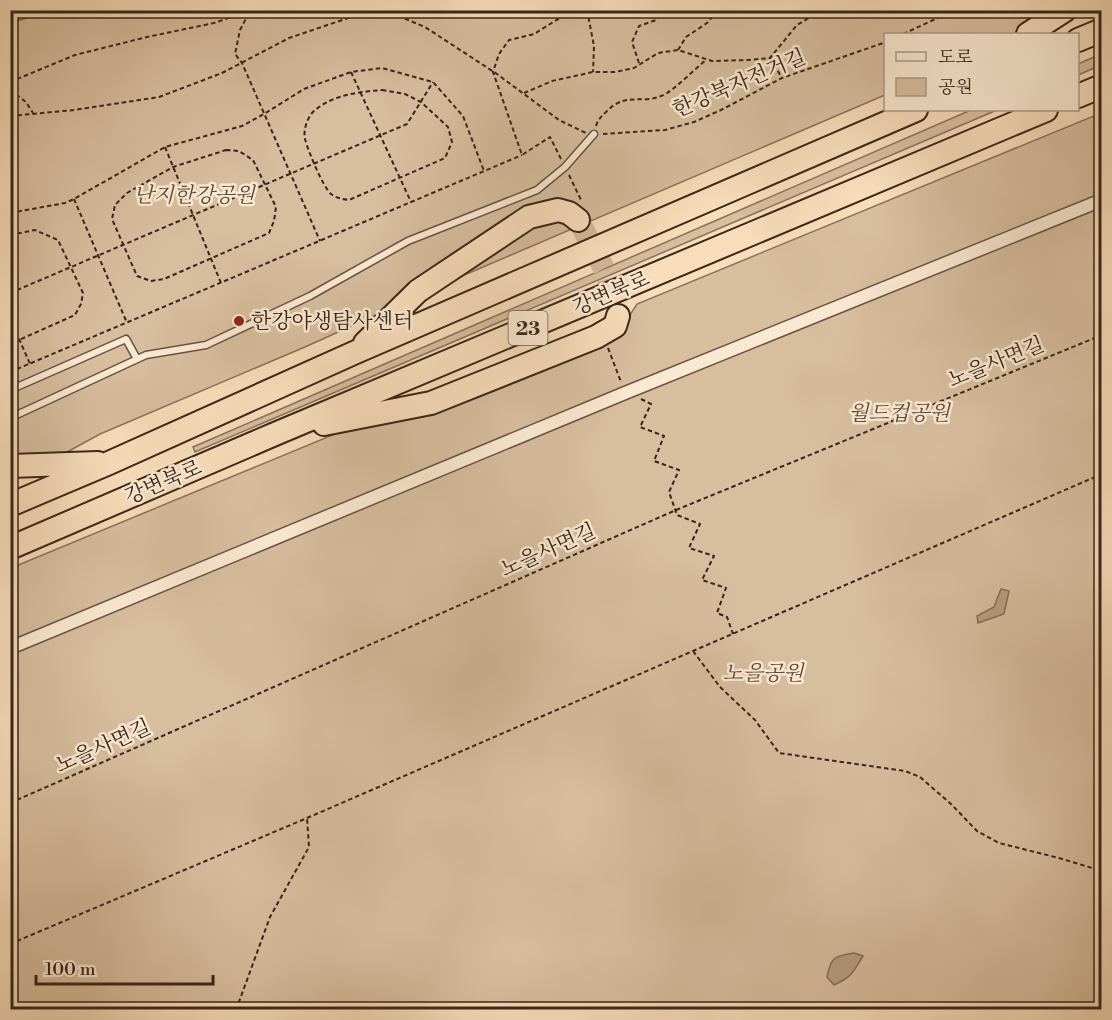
<svg xmlns="http://www.w3.org/2000/svg" width="1112" height="1020" font-family="'Libre Bodoni','Noto Serif KR',serif">
	<style>
		.green { fill: #d7be9f; stroke: #88715c; stroke-width: 1.5 }
		.water { fill: #b79e83; stroke: #856d59; stroke-width: 1.5 }
		.lines { fill: none; stroke-linecap: round; stroke-linejoin: round }
		.highway-tunnel { stroke: #d1b89a; stroke-width: 22; stroke-dasharray: 22 11; stroke-linecap: butt }
		.lane-casing { stroke: #695241; stroke-width: 9 }
		.street-casing { stroke: #695241; stroke-width: 15 }
		.highway-casing { stroke: #3a2419; stroke-width: 26 }
		.path { stroke: #3a2419; stroke-width: 2; stroke-dasharray: 4.5 3; stroke-linecap: butt }
		.lane { stroke: #fae9d2; stroke-width: 6 }
		.street { stroke: #fae9d2; stroke-width: 12 }
		.highway { stroke: #f7ddba; stroke-width: 22 }
		.poi-dot { fill: #8f2418; stroke: #fae9d2; stroke-width: 2 }
		.labels { text-anchor: middle; stroke-width: 5; stroke-linejoin: round; paint-order: stroke }
		.shield { fill: #fae9d2; stroke: #745f50; stroke-width: 1.5 }
		.shield-label { font-size: 20px; font-weight: bold; fill: #3a2419 }
		.street-label { font-size: 21px; fill: #3a2419; stroke: #fae9d2 }
		.park-label { font-size: 21px; font-style: italic; fill: #614a3a; stroke: #fae9d2 }
		.poi-label { font-size: 21px; fill: #3a2419; stroke: #fae9d2; text-anchor: start }
	</style>
	<rect width="100%" height="100%" fill="#f7ddba"/>
	<filter id="stains"><feTurbulence type="fractalNoise" baseFrequency=".00333" numOctaves="4"/><feColorMatrix values="0 0 0 0 .2 0 0 0 0 .09 0 0 0 0 .02 0 0 0 .5 -.17"/></filter>
	<radialGradient id="worn" r=".72"><stop offset=".6" stop-color="#630" stop-opacity="0"/><stop offset="1" stop-color="#630" stop-opacity=".3"/></radialGradient>
	<!-- green -->
	<path class="green" d="M49,10L1084,11L1028,34H886L885,95L462,276L305,347L100,434L27,474L11,481L10,23Z
		M1101,54V65L1078,75V64Z
		M971,110H997L195,452L193,447Z
		M1101,113V1009L11,1010V568L376,417L558,350L630,315L637,304Z"/>
	<!-- water -->
	<path class="water" d="M11,10H49V11L11,23Z
		M1001,589L1009,591L1004,614L978,623L977,616L994,607Z
		M854,953L863,956C853,972 852,977 834,985L827,977C831,957 834,956 854,953Z"/>
	<g class="lines">
		<!-- highway-tunnel -->
		<path class="highway-tunnel" d="M578,220L606,272L618,316"/>
		<defs>
			<path id="lane" d="M10,390L126,339L137,359
				M10,418L146,355L206,345L310,296L408,241L537,190L565,167L594,134"/>
			<path id="street" d="M10,648L625,393L1102,200"/>
			<path id="highway" d="M1028,34L1065,10
				M1078,40L1102,30
				M1078,96L1102,86
				M365,343L418,291L529,217L558,210L569,213L578,220
				M324,424L431,403L596,337L615,326L618,316
				M10,466L98,463
				M10,505L109,463L356,352L916,110
				M10,548L275,434L1046,110"/>
		</defs>
		<!-- lane casing -->
		<use href="#lane" class="lane-casing"/>
		<!-- street casing -->
		<use href="#street" class="street-casing"/>
		<!-- highway casing -->
		<use href="#highway" class="highway-casing"/>
		<!-- path -->
		<path class="path" d="M384,10L425,27L497,74L559,120L586,133
			M587,10L594,46L593,72
			M778,12V10
			M249,13L240,30L235,54L242,63L320,241
			M903,34L955,10
			M678,50L686,37L707,23L717,12
			M770,58L782,78
			M639,63L632,42L639,26L656,20L666,10
			M351,72L411,202
			M10,82L75,55L147,37L214,23L252,10
			M10,90L26,102L33,113
			M382,90L405,94L421,102L448,127L452,142L445,158L349,200C342,199 336,198 331,194C323,187 308,151 305,139C303,131 307,119 312,113C330,95 358,92 382,90Z
			M524,93L552,81L593,72H615L634,68L658,53L678,50L712,61L748,60L770,58L797,25L822,10
			M10,116L74,110L159,97L222,73L289,38L366,12L379,10
			M596,126C598,119 602,116 607,111C628,90 643,107 667,93C678,86 695,69 706,60
			M603,134L665,130L694,122L721,110L782,78L886,42
			M165,147L221,283
			M226,150L239,151L253,160L276,207L274,221L269,233L164,279L151,281L137,276L112,219L115,205L127,193L173,167Z
			M561,159L550,137L522,155L493,72L499,54L509,40L534,34L571,11L580,10
			M569,175L581,200
			M74,199L127,323
			M10,213L65,203L74,199L165,147L242,126L264,114L304,89L351,72L382,68L433,82L463,116L484,171
			M10,235L35,230L58,240L83,293L81,304L75,315L10,344
			M10,293L407,124L433,82
			M10,318L30,364
			M608,348L621,382
			M10,372L522,155
			M641,399L651,404L640,427L664,436L654,461L679,470L669,492L677,515L700,524L689,548L714,556L702,580L726,588L717,613L727,617L733,634
			M693,651L720,687L755,720L779,753L905,771L920,777L951,804L977,831L999,843L1059,858L1102,871
			M10,803L676,510L1102,335
			M10,944L307,818L1102,474
			M236,1010L270,917L309,847L307,818"/>
		<!-- lane -->
		<use href="#lane" class="lane"/>
		<!-- street -->
		<use href="#street" class="street"/>
		<!-- highway -->
		<use href="#highway" class="highway"/>
	</g>
	<!-- markers -->
	<circle class="poi-dot" cx="239" cy="321" r="6"/>
	<g class="labels">
		<!-- shield labels -->
		<rect class="shield" x="508.5" y="311" width="39" height="34" rx="4.5"/>
		<g class="shield-label">
			<text x="528" y="335">23</text>
		</g>
		<!-- street labels -->
		<g class="street-label">
			<text transform="translate(739 83) rotate(-23)" y="7">한강북자전거길</text>
			<text transform="translate(611 293) rotate(-23)" y="7">강변북로</text>
			<text transform="translate(996 362) rotate(-22)" y="7">노을사면길</text>
			<text transform="translate(163 482) rotate(-23)" y="7">강변북로</text>
			<text transform="translate(548 550) rotate(-24)" y="7">노을사면길</text>
			<text transform="translate(103 746) rotate(-24)" y="7">노을사면길</text>
		</g>
		<!-- park labels -->
		<g class="park-label">
			<text x="194" y="202">난지한강공원</text>
			<text x="899" y="420">월드컵공원</text>
			<text x="763" y="680">노을공원</text>
		</g>
		<!-- poi labels -->
		<g class="poi-label">
			<text x="251" y="328">한강야생탐사센터</text>
		</g>
	</g>
	<!-- margin -->
	<rect width="1112" height="1020" fill="none" stroke="#f7ddba" stroke-width="36"/>
	<rect x="12" y="12" width="1088" height="996" fill="none" stroke="#3a2419" stroke-width="3"/>
	<rect x="18" y="18" width="1076" height="984" fill="none" stroke="#3a2419" stroke-width="1.5"/>
	<!-- legend -->
	<rect x="884" y="33" width="195" height="78" fill="#fae9d2" stroke="#ad9a88" stroke-width="1.5"/>
	<rect x="896" y="52" width="30" height="9" fill="#fae9d2" stroke="#ad9a88" stroke-width="1.5"/>
	<text x="938" y="63" font-size="18" fill="#3a2419">도로</text>
	<rect x="896" y="78" width="30" height="18" fill="#d7be9f" stroke="#ad9a88" stroke-width="1.5"/>
	<text x="938" y="93" font-size="18" fill="#3a2419">공원</text>
	<!-- scale -->
	<path d="M36 975v9h177v-9" fill="none" stroke="#3a2419" stroke-width="3"/>
	<text x="45" y="975" font-size="18" fill="#3a2419" stroke="#fae9d2" stroke-width="4.5" paint-order="stroke">100 m</text>
	<rect width="100%" height="100%" filter="url(#stains)"/>
	<rect width="100%" height="100%" fill="url(#worn)"/>
</svg>
